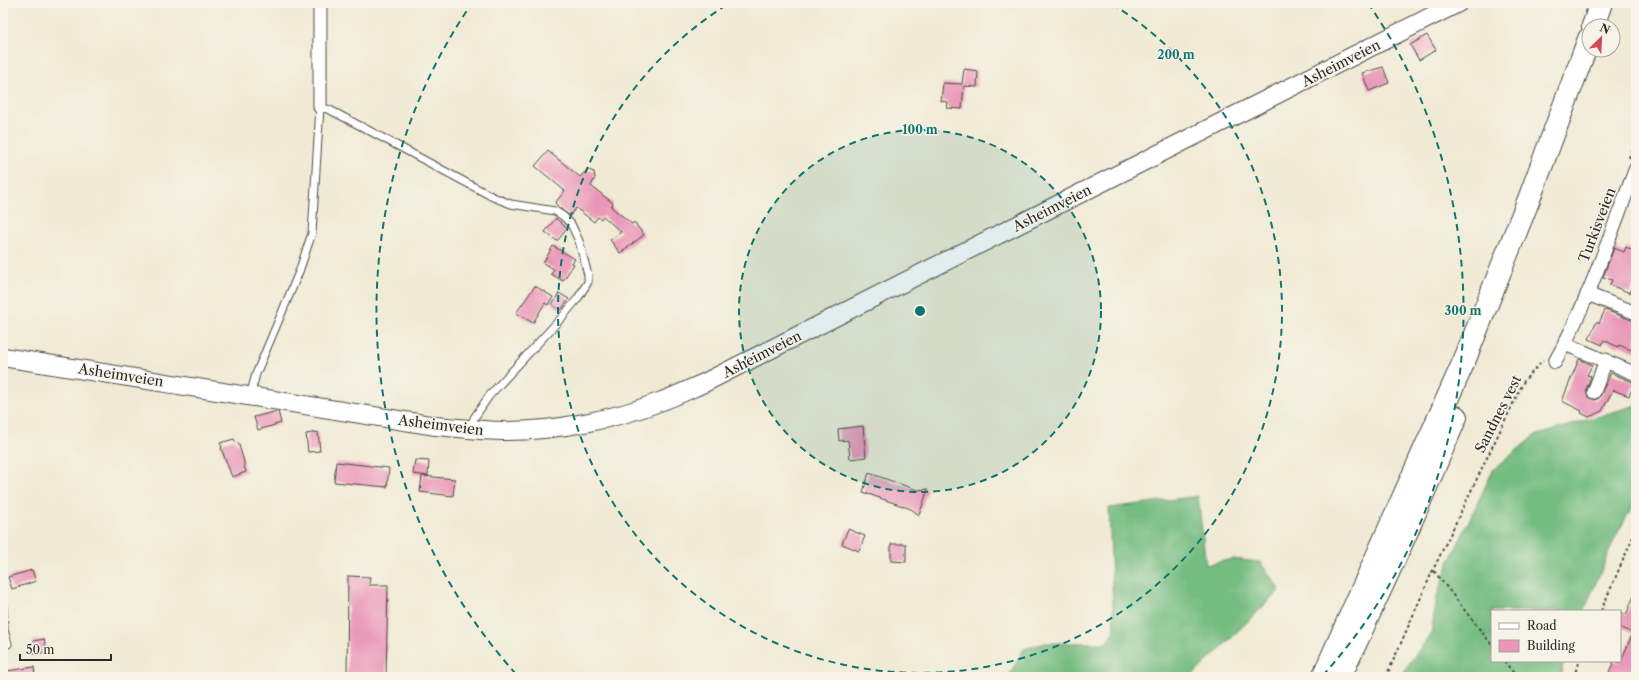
<svg xmlns="http://www.w3.org/2000/svg" width="1639" height="680" font-family="'Libre Caslon Text',serif">
	<style>
		.forest { fill: #74bc81; stroke: #507456 }
		.building { fill: #ea96b8 }
		.lines { fill: none; stroke-linecap: round; stroke-linejoin: round }
		.service-casing { stroke: #494844; stroke-width: 9 }
		.minor-casing { stroke: #494844; stroke-width: 15 }
		.secondary-casing { stroke: #494844; stroke-width: 20 }
		.trunk-casing { stroke: #494844; stroke-width: 24 }
		.path { stroke: #494844; stroke-width: 2; stroke-dasharray: 3 3; stroke-linecap: butt }
		.service { stroke: #fff; stroke-width: 7 }
		.minor { stroke: #fff; stroke-width: 13 }
		.secondary { stroke: #fff; stroke-width: 18 }
		.trunk { stroke: #fff; stroke-width: 22 }
		.ring { fill: none; stroke: #0f766e; stroke-width: 2; stroke-dasharray: 7 5 }
		.labels { text-anchor: middle; stroke-width: 3; stroke-linejoin: round; paint-order: stroke }
		.street-label { font-size: 14px; fill: #2b2b2b; stroke: #f7f3e8 }
		.centre { fill: #0f766e; stroke: #f7f3e8; stroke-width: 2 }
		.ring-label { font-size: 12px; text-anchor: middle; font-weight: bold; fill: #0f766e; stroke: #f7f3e8; stroke-width: 3; stroke-linejoin: round; paint-order: stroke }
	</style>
	<rect width="100%" height="100%" fill="#f7f3e8"/>
	<filter id="ink" filterUnits="userSpaceOnUse"><feTurbulence type="fractalNoise" baseFrequency=".025" numOctaves="2"/><feDisplacementMap in="SourceGraphic" scale="8" xChannelSelector="R" yChannelSelector="G"/><feConvolveMatrix kernelMatrix="1 2 1 2 8 2 1 2 1" color-interpolation-filters="sRGB"/></filter>
	<filter id="wash" filterUnits="userSpaceOnUse"><feTurbulence type="fractalNoise" baseFrequency=".012" numOctaves="4" result="noise"/><feDisplacementMap in="SourceGraphic" scale="16" xChannelSelector="R" yChannelSelector="G"/><feGaussianBlur stdDeviation="0.9" result="paint"/><feColorMatrix in="noise" values="0 0 0 0 0 0 0 0 0 0 0 0 0 0 0 0 0 1.4 0 .05"/><feComposite in="paint" operator="in"/></filter>
	<g filter="url(#wash)">
		<rect width="100%" height="100%" fill="#f0ead4"/>
		<!-- forest -->
		<path class="forest" d="M1636,405V500L1616,536L1584,611H1492V661H1564L1560,677H1399L1431,634L1437,596L1448,565L1493,470L1534,436Z
			M1198,496L1206,565L1233,559L1260,562L1280,590L1191,677H1008L1024,649L1045,643H1106L1114,632L1109,508Z"/>
		<g id="blocks">
			<!-- building -->
			<path class="building" d="M1427,35L1436,50L1419,60L1410,45Z
				M1383,67L1389,83L1369,91L1362,73Z
				M964,69L978,71L977,87L964,86L962,109L947,108L948,102L941,101L943,83L962,84Z
				M548,151L580,177L586,171L589,170L594,172L595,178L591,186L613,203L611,207L632,224L634,222L644,235L620,253L610,240L621,232L603,216L601,219L598,217L594,222L576,208L570,216L562,210L555,203L565,191L535,166Z
				M556,218L567,229L557,241L545,232Z
				M553,246L575,259L572,263L574,264L563,281L551,274L554,269L543,263Z
				M1626,247L1636,252V280L1630,293L1610,285L1612,280L1603,277L1614,248L1624,252Z
				M535,286L553,297L548,305L545,303L533,323L516,313Z
				M559,293L569,299L561,310L552,305Z
				M1605,310L1636,322V352L1619,345L1618,347L1604,340L1602,345L1589,339L1597,321L1599,323Z
				M1579,359L1592,365L1587,375L1591,376L1586,390L1588,397L1595,400L1599,398L1611,373L1635,383L1629,396L1613,390L1602,411L1589,417L1581,413L1582,411L1562,401Z
				M278,411L281,423L258,430L254,417Z
				M863,426L866,457L850,459L848,440L839,441L838,429Z
				M318,432L320,451L308,452L306,434Z
				M234,439L236,443L238,442L244,462V466L246,472L232,477L221,448L222,447L220,443Z
				M415,460L429,461L428,476L413,474Z
				M336,462L389,468L387,487L334,482Z
				M869,473L917,490L928,489L919,515L911,509L863,492Z
				M422,476L455,479L453,496L420,492Z
				M848,529L865,536L859,551L842,544Z
				M891,544H906V562L891,561Z
				M32,570L36,581L12,589L8,577Z
				M348,576L370,577L369,585H388L386,677H347Z
				M1636,591V666L1631,677H1609L1611,673L1609,672L1614,661L1620,663L1633,633L1620,627V612L1626,615Z
				M44,639L47,652L35,654L33,641Z
				M34,667L35,677H7L6,671Z"/>
		</g>
	</g>
	<g filter="url(#ink)">
		<use href="#blocks" fill-opacity="0" stroke="#494844" stroke-width="1"/>
		<g class="lines">
			<defs>
				<path id="service" d="M250,396L256,374L299,272L312,233L320,107L330,110L368,130L493,197L511,204L555,211L563,216L571,224L579,241L588,275V282L578,298L564,315L489,396L474,418L471,429
					M3,606L4,630L8,644"/>
				<path id="minor" d="M320,3V107
					M1587,294L1636,313
					M1565,344L1636,374
					M1555,362C1588,303 1611,232 1636,168
					M1594,392L1606,360"/>
				<path id="secondary" d="M3,357L436,426C459,428 483,431 506,431C556,431 616,419 662,401C676,396 690,389 704,383L1458,3"/>
				<path id="trunk" d="M1593,26L1601,3
					M1323,677L1465,359L1529,199L1589,39
					M1340,677L1404,538L1456,417"/>
			</defs>
			<!-- service casing -->
			<use href="#service" class="service-casing"/>
			<!-- minor casing -->
			<use href="#minor" class="minor-casing"/>
			<!-- secondary casing -->
			<use href="#secondary" class="secondary-casing"/>
			<!-- trunk casing -->
			<use href="#trunk" class="trunk-casing"/>
			<!-- path -->
			<path class="path" d="M1629,158L1636,139
				M1434,571L1492,645
				M1601,611L1636,530
				M1504,661L1517,677
				M1386,677L1433,570L1524,381L1543,360
				M1573,677L1580,661"/>
			<!-- service -->
			<use href="#service" class="service"/>
			<!-- minor -->
			<use href="#minor" class="minor"/>
			<!-- secondary -->
			<use href="#secondary" class="secondary"/>
			<!-- trunk -->
			<use href="#trunk" class="trunk"/>
		</g>
	</g>
	<!-- distance rings -->
	<circle cx="920" cy="311" r="181" fill="#0f766e" fill-opacity=".12"/>
	<g class="ring">
		<circle cx="920" cy="311" r="181"/>
		<path d="M1112 4A362 362 0 1 1 728 4"/>
		<path d="M516 674A543 543 0 0 1 472 3M1368 3A543 543 0 0 1 1324 674"/>
	</g>
	<g class="labels">
		<!-- street labels -->
		<g class="street-label">
			<text transform="translate(1341 63) rotate(-27)" y="5">Asheimveien</text>
			<text transform="translate(1052 208) rotate(-27)" y="5">Asheimveien</text>
			<text transform="translate(1597 225) rotate(-69)" y="5">Turkisveien</text>
			<text transform="translate(762 354) rotate(-27)" y="5">Asheimveien</text>
			<text transform="translate(121 375) rotate(9)" y="5">Asheimveien</text>
			<text transform="translate(1498 414) rotate(-63)" y="5">Sandnes vest</text>
			<text transform="translate(441 425) rotate(7)" y="5">Asheimveien</text>
		</g>
	</g>
	<circle cx="920" cy="311" r="6" class="centre"/>
	<g class="ring-label">
		<text x="1176" y="59">200 m</text>
		<text x="920" y="134">100 m</text>
		<text x="1463" y="315">300 m</text>
	</g>
	<!-- margin -->
	<rect width="1639" height="680" fill="none" stroke="#f7f3e8" stroke-width="16"/>
	<!-- legend -->
	<rect x="1491" y="610" width="130" height="52" fill="#f7f3e8" stroke="#a5a39c"/>
	<rect x="1499" y="623" width="20" height="6" fill="#ffffff" stroke="#a5a39c"/>
	<text x="1527" y="630" font-size="12" fill="#2b2b2b">Road</text>
	<rect x="1499" y="640" width="20" height="12" fill="#ea96b8" stroke="#a5a39c"/>
	<text x="1527" y="650" font-size="12" fill="#2b2b2b">Building</text>
	<!-- north arrow -->
	<g transform="translate(1601 38) rotate(24)"><circle r="19" fill="#f7f3e8" stroke="#a5a39c"/>
	<path d="M0-3L7 15L0 10L-7 15Z" fill="#d1495b"/>
	<text y="-6" font-size="11" font-weight="bold" text-anchor="middle" fill="#2b2b2b">N</text>
	</g>
	<!-- scale -->
	<path d="M20 654v6h91v-6" fill="none" stroke="#2b2b2b" stroke-width="2"/>
	<text x="26" y="654" font-size="12" fill="#2b2b2b" stroke="#f7f3e8" stroke-width="3" paint-order="stroke">50 m</text>
</svg>
